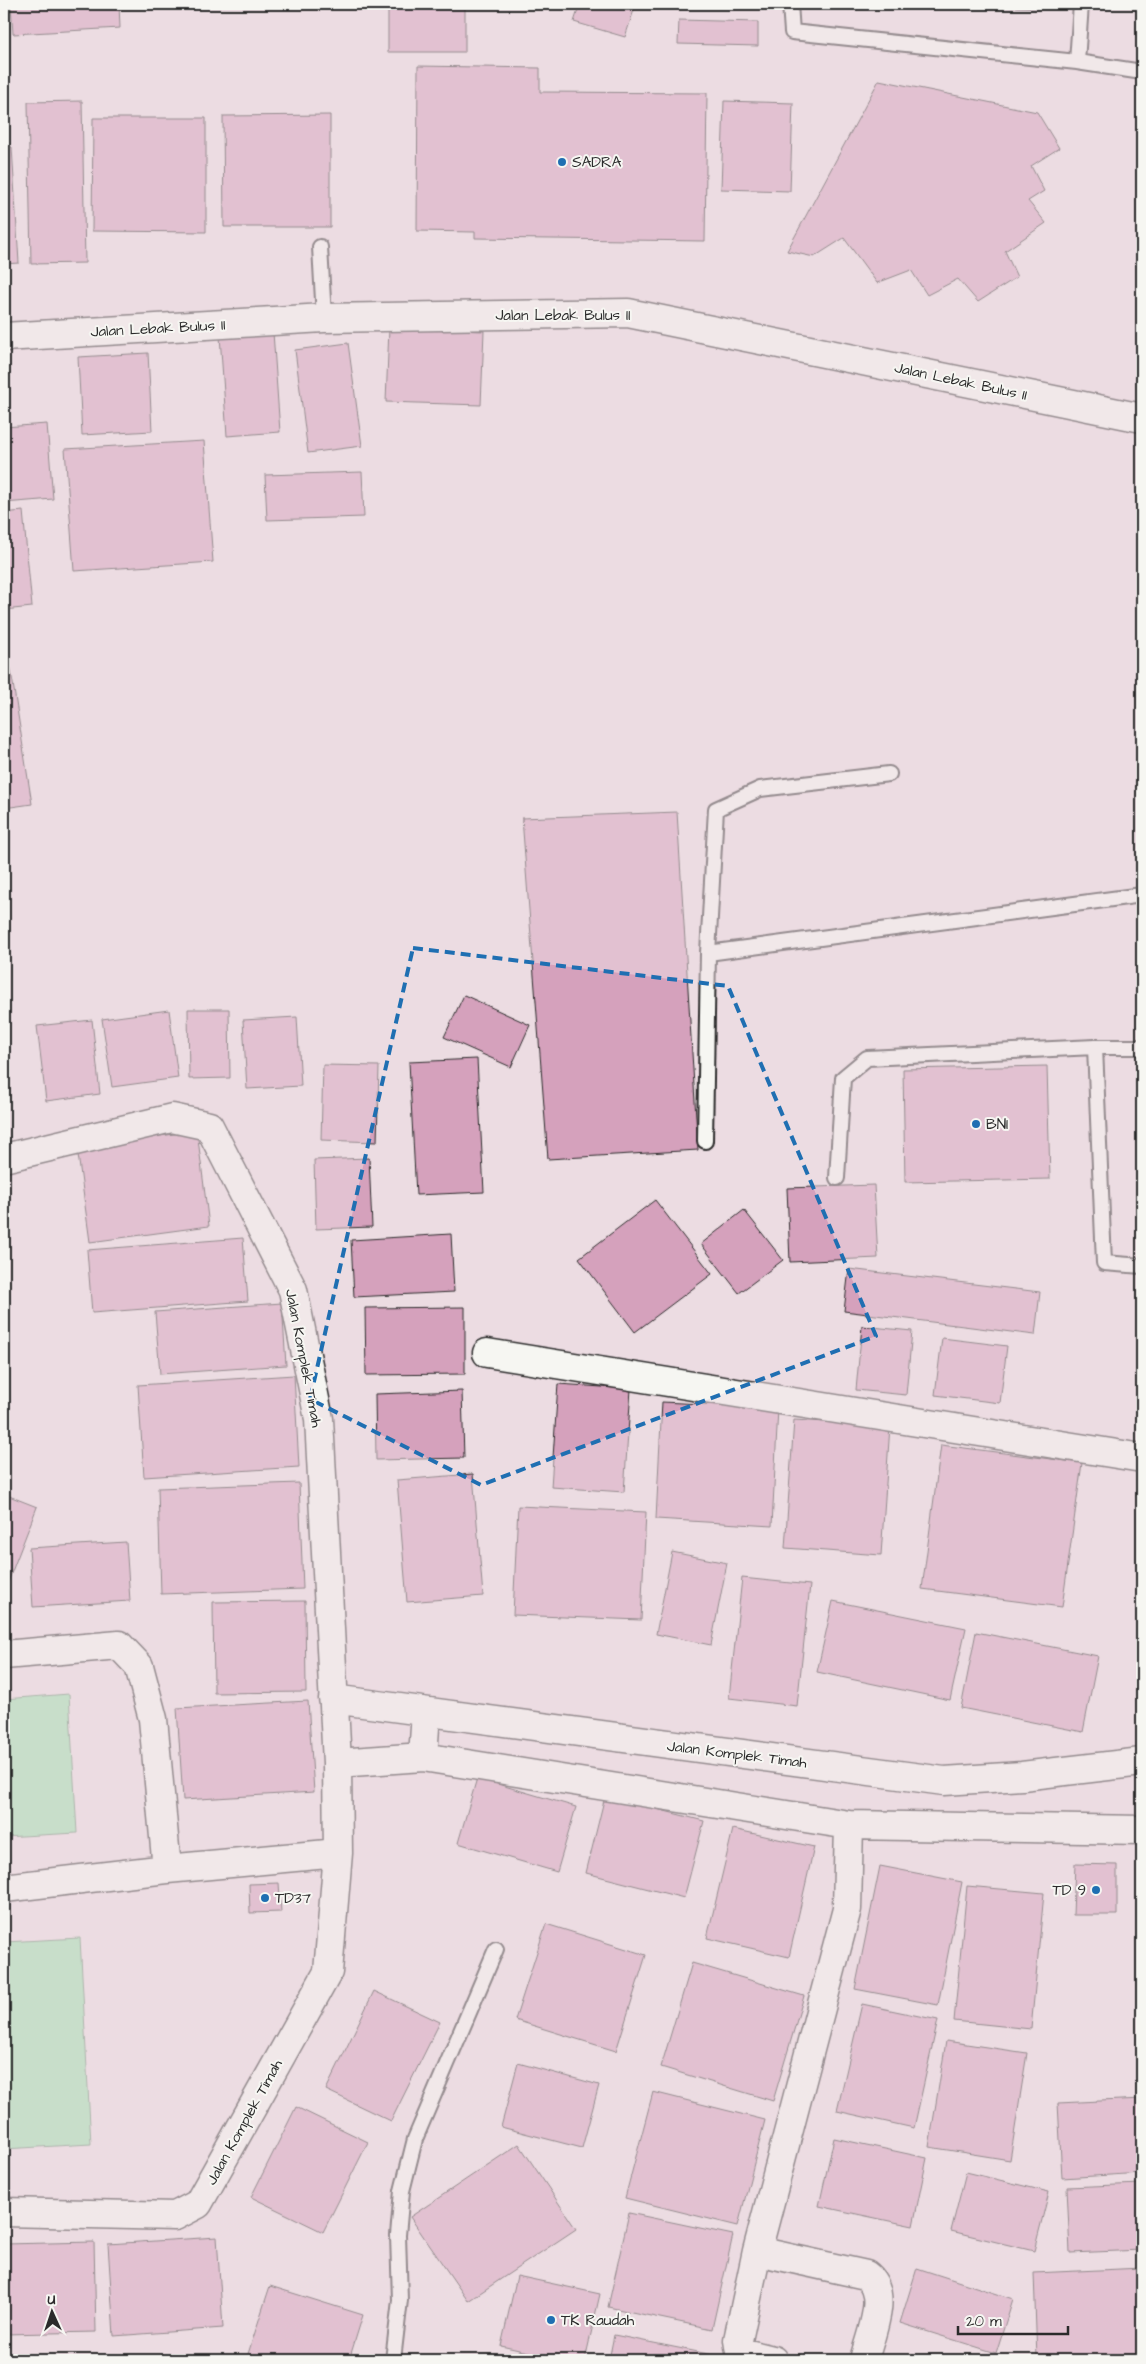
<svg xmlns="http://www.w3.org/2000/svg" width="1146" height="2364" font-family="'Architects Daughter',sans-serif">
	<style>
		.green { fill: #9be1ae; stroke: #63866c }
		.building { fill: #d5a1bc; stroke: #2b2b2b }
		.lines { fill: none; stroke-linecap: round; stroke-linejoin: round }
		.service-casing { stroke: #2b2b2b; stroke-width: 18 }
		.minor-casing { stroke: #2b2b2b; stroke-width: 31 }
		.tertiary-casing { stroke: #2b2b2b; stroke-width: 31 }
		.service { stroke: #f6f6f2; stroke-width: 14 }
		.minor { stroke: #f6f6f2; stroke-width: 28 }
		.tertiary { stroke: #f6f6f2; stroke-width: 28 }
		.marked { fill: none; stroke: #1f6fb2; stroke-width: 4; stroke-dasharray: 10 6; stroke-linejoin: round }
		.poi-dot { fill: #1f6fb2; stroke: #f6f6f2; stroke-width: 2 }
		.labels { text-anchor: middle; stroke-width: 4; stroke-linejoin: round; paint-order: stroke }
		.poi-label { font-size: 15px; fill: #2b2b2b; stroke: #f6f6f2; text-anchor: start }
		.street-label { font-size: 15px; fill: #2b2b2b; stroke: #f6f6f2 }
	</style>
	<rect width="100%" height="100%" fill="#ecdce2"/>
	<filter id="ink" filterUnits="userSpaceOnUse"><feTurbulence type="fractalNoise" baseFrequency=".02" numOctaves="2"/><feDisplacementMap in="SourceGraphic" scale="10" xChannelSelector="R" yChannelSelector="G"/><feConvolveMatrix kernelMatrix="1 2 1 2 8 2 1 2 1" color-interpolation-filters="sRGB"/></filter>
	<g filter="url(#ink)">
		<!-- green -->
		<path class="green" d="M69,1694L77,1833L4,1837V1699Z
			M80,1938L91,2144L4,2149V1942Z"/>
		<!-- building -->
		<path class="building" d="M11,4H119L120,28L13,34Z
			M388,4H465V52H388Z
			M580,4H636L625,37L574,22Z
			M886,4H1068V8Z
			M679,20L758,22V46L678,44Z
			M418,66L540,68V92L707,93L705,241L475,238V232L417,231Z
			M879,80L1037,112L1059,148L1031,166L1044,191L1028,201L1046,223L1005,251L1017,277L978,302L958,279L927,295L911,270L877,283L844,238L814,257L787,251Z
			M82,101L85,263L31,264L28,102Z
			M724,101L793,103L790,191L721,189Z
			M330,115V227H224L223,116Z
			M93,118H206V232L92,231Z
			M4,147H12L19,263L4,264Z
			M389,328L484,331L481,405L386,402Z
			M273,332L280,432L227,436L220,336Z
			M348,343L362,446L308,453L295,350Z
			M148,353L152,431L82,435L78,357Z
			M47,424L53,499L4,503V427Z
			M204,441L213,562L74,571L65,449Z
			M362,472L364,517L267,520L265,475Z
			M23,511L32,607L4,610V513Z
			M9,658L32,804L4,808V659Z
			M677,812L698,1150L548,1159L522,818Z
			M464,995L530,1025L511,1067L444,1037Z
			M188,1009H229L230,1078L189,1079Z
			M169,1010L178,1078L112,1087L102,1019Z
			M297,1017L301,1086L247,1089L243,1020Z
			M92,1020L100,1094L46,1101L37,1026Z
			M477,1059L484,1192L416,1195L409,1062Z
			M323,1065L379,1066L377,1142L321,1140Z
			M1047,1066L1050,1179L905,1182L903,1069Z
			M197,1131L209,1226L90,1242L77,1147Z
			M369,1158L372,1227L316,1229L314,1160Z
			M874,1185L878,1258L790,1262L787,1188Z
			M655,1200L712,1274L635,1332L579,1258Z
			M744,1210L783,1260L739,1293L701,1244Z
			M451,1234L454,1292L354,1297L351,1240Z
			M243,1238L248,1301L92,1313L87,1250Z
			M849,1269L1040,1292L1035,1335L844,1311Z
			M282,1303L286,1365L160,1374L155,1312Z
			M465,1307V1374L366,1375L365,1308Z
			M862,1326L912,1331L906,1395L856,1390Z
			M942,1338L1007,1346L1000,1403L935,1395Z
			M294,1375L299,1467L144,1477L138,1385Z
			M558,1384L631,1389L624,1492L551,1487Z
			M462,1391L464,1458L376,1460L375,1394Z
			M662,1402L778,1408L772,1526L656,1519Z
			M794,1420L890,1426L881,1555L785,1548Z
			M941,1445L1082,1463L1062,1607L922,1589Z
			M473,1474L483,1596L407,1602L397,1480Z
			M299,1483L303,1589L161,1594L158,1488Z
			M4,1494L37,1507L4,1592Z
			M518,1506L646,1512L641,1620L513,1615Z
			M126,1542L130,1601L33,1607L29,1548Z
			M672,1552L727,1563L711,1645L656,1634Z
			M742,1578L810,1585L797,1706L729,1698Z
			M305,1601L306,1692L214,1693L213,1602Z
			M833,1601L966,1628L950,1700L817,1672Z
			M976,1632L1098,1656L1083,1732L961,1708Z
			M308,1701L314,1792L183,1800L177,1708Z
			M477,1778L576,1807L557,1872L458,1843Z
			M605,1796L704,1821L684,1898L586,1873Z
			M733,1829L814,1847L789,1957L707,1938Z
			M1075,1864L1117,1865V1915H1073Z
			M880,1866L962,1882L938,2005L855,1989Z
			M279,1883L281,1912L250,1913L249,1884Z
			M967,1886L1044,1893L1031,2029L954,2021Z
			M546,1924L646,1955L616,2051L515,2020Z
			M692,1963L804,1996L773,2101L661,2067Z
			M374,1991L440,2022L391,2121L326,2090Z
			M862,2004L938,2020L914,2128L837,2111Z
			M946,2041L1027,2053L1010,2160L929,2147Z
			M518,2063L599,2085L582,2148L501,2127Z
			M653,2092L765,2120L738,2226L625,2198Z
			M1142,2099V2173L1062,2178L1058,2103Z
			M296,2107L368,2142L323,2232L251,2197Z
			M834,2138L927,2158L913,2226L819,2206Z
			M519,2144L576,2229L468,2301L410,2217Z
			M966,2172L1049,2192L1034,2251L951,2231Z
			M1142,2184V2250L1070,2253L1067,2187Z
			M629,2213L733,2235L712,2329L608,2307Z
			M217,2237L223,2328L114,2336L108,2244Z
			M94,2242L96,2332L4,2334V2244Z
			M917,2268L1013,2299L996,2353L900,2323Z
			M1142,2268V2354L1037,2359L1034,2273Z
			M517,2276L600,2294L585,2360H564L501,2346Z
			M270,2286L363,2315L349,2360H246Z
			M614,2335L718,2356L717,2360H609Z"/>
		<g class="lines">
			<defs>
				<path id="service" d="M790,4L792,32L1077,62L1142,72
					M1077,62L1081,4
					M320,247L324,318
					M708,953L1142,895
					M1095,1047L1104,1263L1142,1266
					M705,1141L708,953L716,809L760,789L889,774
					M837,1178L843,1078L867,1058L1095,1047H1142
					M393,2360L400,2300L398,2235L402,2191L415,2139L496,1949"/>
				<path id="minor" d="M4,1158L172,1118L209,1126L293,1290L319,1419L337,1763L338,1853L328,1972L198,2204L175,2216L4,2212
					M487,1353L1142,1458
					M4,1655L119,1645L139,1666L153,1719L167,1869
					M333,1699L944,1781L1022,1776L1142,1762
					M423,1757L426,1712
					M337,1763L423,1757L849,1825L1142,1830
					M4,1888L167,1869L338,1853
					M757,2251L866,2275C890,2293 870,2335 864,2360
					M773,2360L740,2352L738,2340L757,2251L847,1909L849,1825"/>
				<path id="tertiary" d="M4,337L324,318L628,313L1142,418"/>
			</defs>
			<!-- service casing -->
			<use href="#service" class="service-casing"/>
			<!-- minor casing -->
			<use href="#minor" class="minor-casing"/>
			<!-- tertiary casing -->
			<use href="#tertiary" class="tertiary-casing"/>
			<!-- service -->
			<use href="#service" class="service"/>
			<!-- minor -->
			<use href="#minor" class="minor"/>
			<!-- tertiary -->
			<use href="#tertiary" class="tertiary"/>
		</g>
	</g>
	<!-- marked area -->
	<path d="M0 0H1146V2364H0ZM413,948L728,986L876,1336L481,1485L310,1399Z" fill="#ecdce2" fill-opacity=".55" fill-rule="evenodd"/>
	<path class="marked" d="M413,948L728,986L876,1336L481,1485L310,1399Z"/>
	<!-- markers -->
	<g class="poi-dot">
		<circle cx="562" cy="162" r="5"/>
		<circle cx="976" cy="1124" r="5"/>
		<circle cx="1096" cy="1890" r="5"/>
		<circle cx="265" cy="1898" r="5"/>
		<circle cx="551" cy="2320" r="5"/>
	</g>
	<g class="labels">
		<!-- poi labels -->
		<g class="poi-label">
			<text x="572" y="167">SADRA</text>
			<text x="986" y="1129">BNI</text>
			<text x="1086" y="1895" text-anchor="end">TD 9</text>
			<text x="275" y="1903">TD37</text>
			<text x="561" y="2325">TK Raudah</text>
		</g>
		<!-- street labels -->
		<g class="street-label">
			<text x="563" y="320">Jalan Lebak Bulus II</text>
			<text transform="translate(158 328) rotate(-3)" y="5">Jalan Lebak Bulus II</text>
			<text transform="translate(961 381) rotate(12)" y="5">Jalan Lebak Bulus II</text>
			<text transform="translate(304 1358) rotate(79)" y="5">Jalan Komplek Timah</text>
			<text transform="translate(737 1754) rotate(7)" y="5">Jalan Komplek Timah</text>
			<text transform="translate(244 2122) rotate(-61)" y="5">Jalan Komplek Timah</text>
		</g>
	</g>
	<!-- margin -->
	<rect width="1146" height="2364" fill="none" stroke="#f6f6f2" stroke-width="20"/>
	<rect x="10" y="10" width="1126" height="2344" fill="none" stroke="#2b2b2b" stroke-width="2" filter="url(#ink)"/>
	<!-- north arrow -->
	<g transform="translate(52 2312) rotate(357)" stroke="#f6f6f2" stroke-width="4" paint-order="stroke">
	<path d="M0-4L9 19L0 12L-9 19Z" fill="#2b2b2b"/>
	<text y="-8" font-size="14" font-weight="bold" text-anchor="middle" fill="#2b2b2b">U</text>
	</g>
	<!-- scale -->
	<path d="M958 2326v8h110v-8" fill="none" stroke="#2b2b2b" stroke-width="2.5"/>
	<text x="966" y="2326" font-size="15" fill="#2b2b2b" stroke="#f6f6f2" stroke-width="4" paint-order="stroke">20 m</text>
</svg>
